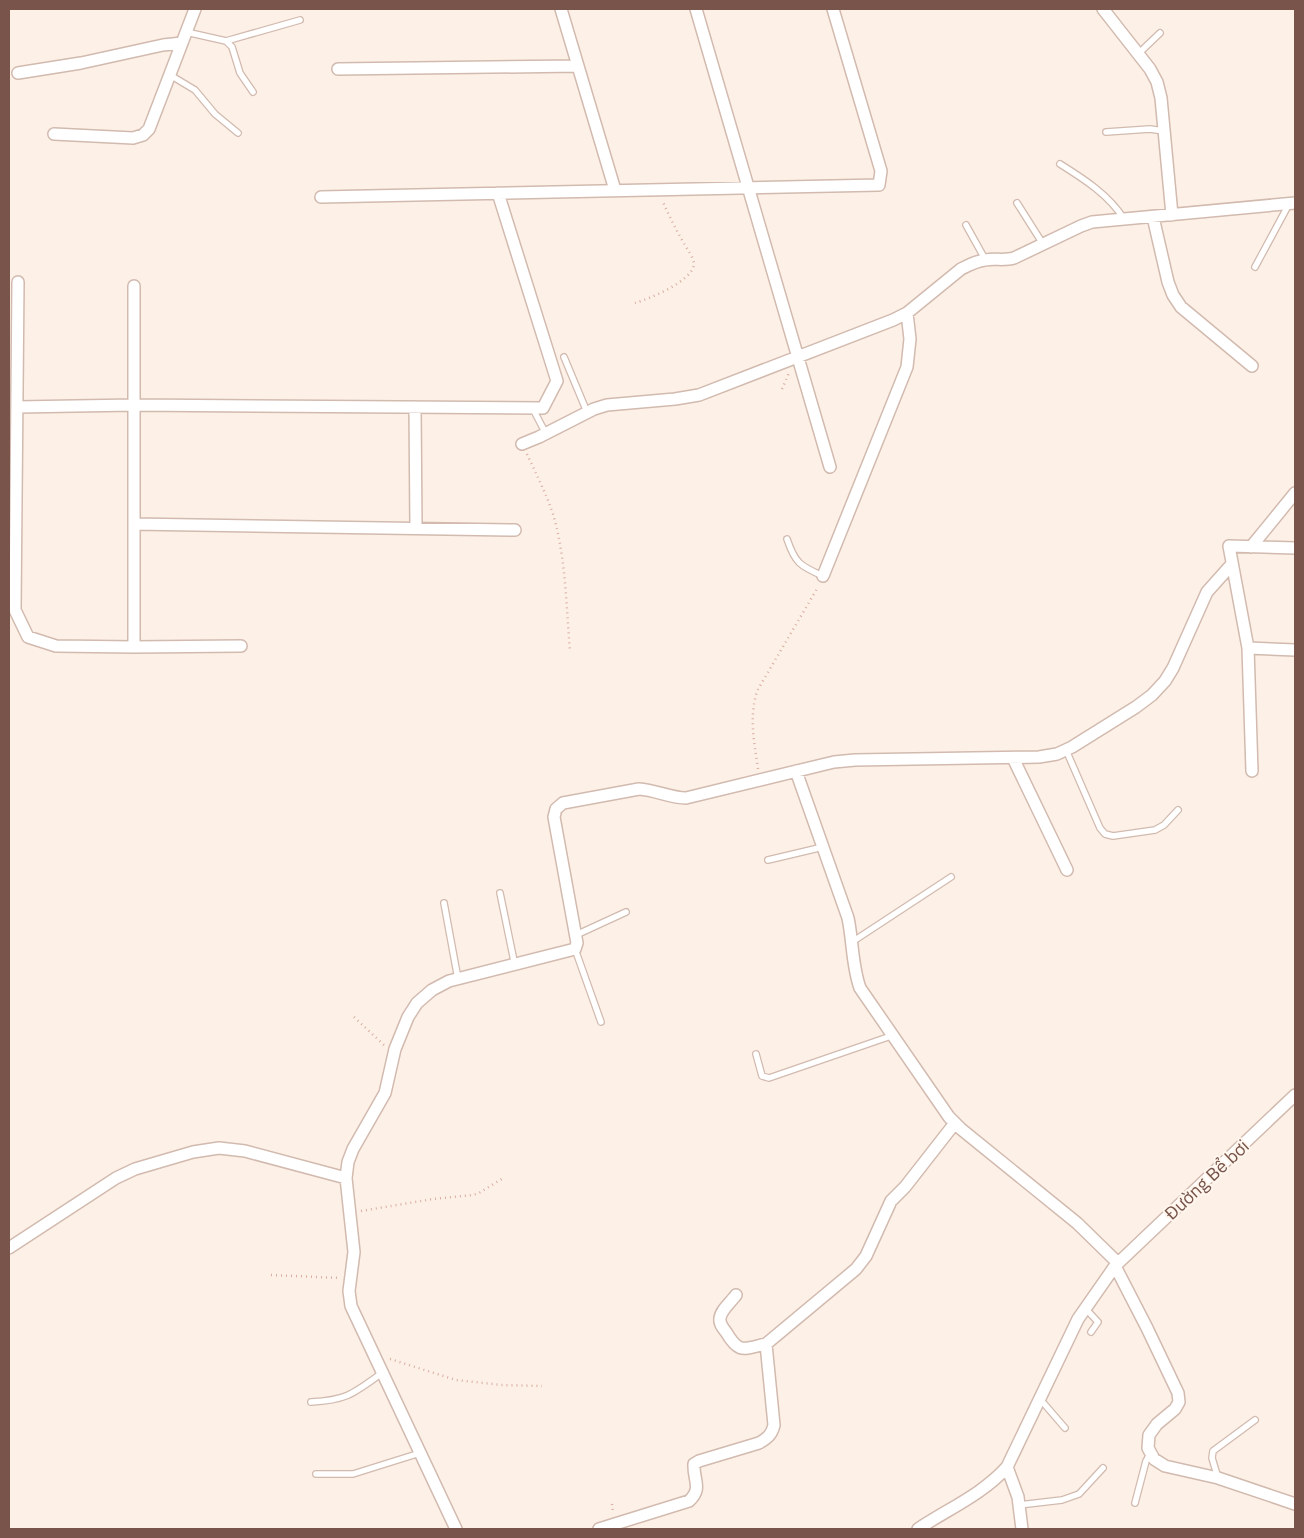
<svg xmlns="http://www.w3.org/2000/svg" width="1304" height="1538" font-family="'IBM Plex Sans',sans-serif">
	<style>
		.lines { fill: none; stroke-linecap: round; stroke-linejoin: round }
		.service-casing { stroke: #d2baaf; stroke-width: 8 }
		.minor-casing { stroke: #d2baaf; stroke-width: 14 }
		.path { stroke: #d9aea1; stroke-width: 2.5; stroke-dasharray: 1 4; stroke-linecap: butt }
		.service { stroke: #fff; stroke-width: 5.5 }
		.minor { stroke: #fff; stroke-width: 11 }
		.labels { text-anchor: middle; stroke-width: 4; stroke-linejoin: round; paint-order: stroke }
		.street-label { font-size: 18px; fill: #78544a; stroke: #fff6ee }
	</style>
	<rect width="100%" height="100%" fill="#fdf1e7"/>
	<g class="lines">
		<defs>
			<path id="service" d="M186,32L226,41L232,47L240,73L253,92
				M226,41L300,20
				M1138,54L1160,33
				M170,75L195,90L215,114L238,133
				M1106,132L1150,129L1164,131
				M1060,164C1084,179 1109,195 1124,219
				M1017,203L1043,244
				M966,225L985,259
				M1255,267L1289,204
				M564,357L587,412
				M532,407L546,434
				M787,539C795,563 800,566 823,576
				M1066,750L1100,828L1105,834L1113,836L1155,830L1164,825L1178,810
				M768,860L823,847
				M500,893L515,966
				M444,903L458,979
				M576,935L626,912
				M852,942L951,877
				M575,949L601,1022
				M756,1054L762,1076L769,1078L891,1036
				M1085,1308L1098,1322L1091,1332
				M1040,1399L1065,1428
				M311,1402C347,1400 353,1394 382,1373
				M316,1474H353L420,1453
				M1218,1478L1212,1458L1213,1451L1255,1420
				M1135,1503L1146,1461L1150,1454
				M1019,1505L1062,1500L1079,1494L1103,1468"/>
			<path id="minor" d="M561,9L615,190
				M696,9L830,467
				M1103,9L1150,69L1157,82L1161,98L1172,215
				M338,69L578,66
				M18,73L81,63L163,45L182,43
				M54,134L133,138L143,135L149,129L195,9
				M321,197L879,185L881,171L833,9
				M1153,217L1168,282L1173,295L1181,307L1252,366
				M18,282L15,610L28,637L56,646L134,647L241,646
				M134,286V647
				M17,407L134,405L543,408L557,381L498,193
				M415,407L416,528
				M522,444L539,437L594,409L607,405L675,399L699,395L893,320L907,313L961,269C969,265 976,261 985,260C995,258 1004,261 1014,258L1081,226L1092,222L1295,203
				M134,524L515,530
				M1251,547L1295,493
				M823,576L907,367L910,339L907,313
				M1248,648L1295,650
				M1013,758L1067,870
				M796,771L848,918C853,942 852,966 860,988L949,1117L961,1129L1077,1223L1118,1263
				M1252,771L1248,648L1229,546L1295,548
				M9,1248L116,1178L135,1169L193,1152L219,1148L245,1151L346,1178
				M1115,1266L1147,1328L1178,1393L1179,1402L1175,1409L1157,1424L1149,1435L1148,1448L1154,1459L1165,1466L1218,1478L1295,1504
				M766,1344L856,1269L866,1256L891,1201L905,1187L955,1123
				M1007,1467L1018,1497L1022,1529
				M456,1529L351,1306L349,1291L354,1252L346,1178L348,1162L353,1149L385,1093L395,1049L408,1017L417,1003L432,990L449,981L575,949L577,943L554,817L556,809L563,803L639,789C656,790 670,798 686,798L834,762L855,760L1039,757L1057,754L1072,747L1136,707L1152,695L1165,681L1173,668L1207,592L1232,564
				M599,1529L689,1501C703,1488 693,1480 694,1464L699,1461L759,1443C768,1438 772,1434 774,1425L766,1344C743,1349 739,1354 726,1332C723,1328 719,1324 720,1318C721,1310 731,1302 736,1295
				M918,1529C948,1509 983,1494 1007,1467L1078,1319L1115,1266L1295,1095"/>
		</defs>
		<!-- service casing -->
		<use href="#service" class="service-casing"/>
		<!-- minor casing -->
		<use href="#minor" class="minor-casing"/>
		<!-- path -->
		<path class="path" d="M635,303C649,299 693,281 694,264C694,259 690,254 688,250C678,234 670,218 663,202
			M782,389L789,373
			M527,454C536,474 546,493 553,514C566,558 566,605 570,651
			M758,769C754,741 749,718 757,691L818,587
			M354,1017L384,1045
			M361,1211L433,1199L473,1195L479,1193L505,1177
			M271,1275L340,1278
			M390,1359L456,1380L502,1385L542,1386
			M612,1504L613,1512"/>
		<!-- service -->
		<use href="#service" class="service"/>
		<!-- minor -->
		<use href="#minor" class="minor"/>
	</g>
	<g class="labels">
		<!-- street labels -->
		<g class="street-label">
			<text transform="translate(1207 1180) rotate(-43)" y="6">Đường Bể bơi</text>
		</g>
	</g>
	<!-- border -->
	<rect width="1304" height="1538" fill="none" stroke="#78544a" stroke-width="20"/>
</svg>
